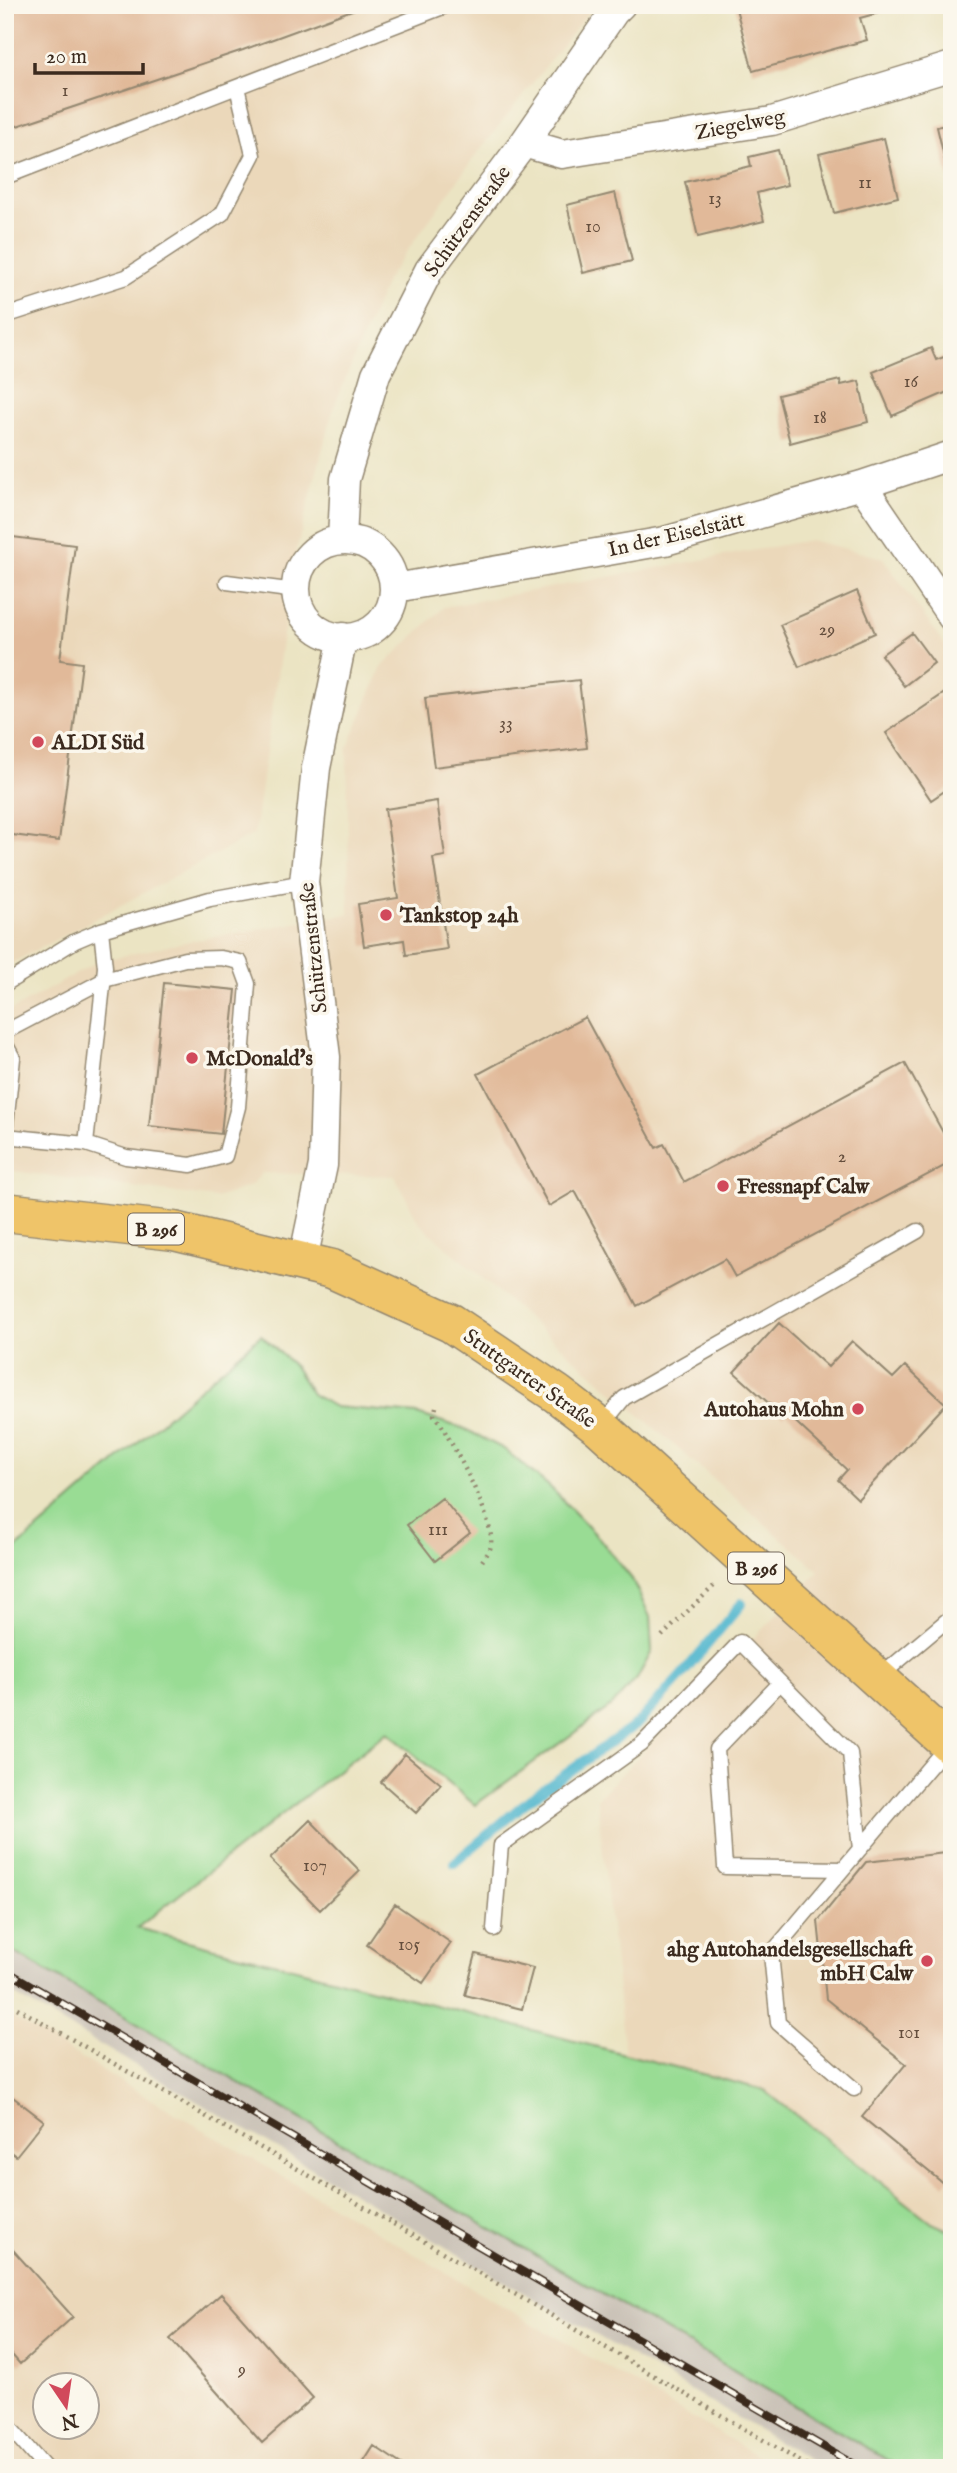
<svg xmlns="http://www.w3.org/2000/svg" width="957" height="2473" font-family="'IM FELL English',serif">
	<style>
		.built { fill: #ebd8ba; fill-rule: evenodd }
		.industrial { fill: #cbc3b8 }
		.green { fill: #99dc94; stroke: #6a8359; stroke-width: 2 }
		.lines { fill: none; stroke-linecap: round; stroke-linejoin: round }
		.stream { stroke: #4fb6ce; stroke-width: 10 }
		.building { fill: #e1b999 }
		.service-casing { stroke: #938770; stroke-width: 17 }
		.minor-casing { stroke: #938770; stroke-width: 31 }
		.primary-casing { stroke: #938770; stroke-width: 41 }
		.path { stroke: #938770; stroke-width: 4.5; stroke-dasharray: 2 5; stroke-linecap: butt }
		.service { stroke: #fff; stroke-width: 14 }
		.minor { stroke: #fff; stroke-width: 28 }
		.primary { stroke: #efc469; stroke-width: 38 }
		.rail-casing { stroke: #3b2a1e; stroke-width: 8 }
		.rail { stroke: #fbf7ec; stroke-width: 5; stroke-dasharray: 16; stroke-linecap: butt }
		.poi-dot { fill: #d1495b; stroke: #fbf7ec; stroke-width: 2.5 }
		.labels { text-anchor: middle; stroke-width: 7; stroke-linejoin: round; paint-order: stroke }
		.number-label { font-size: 18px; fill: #644e3d }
		.shield { fill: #fbf7ec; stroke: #75685c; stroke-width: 2 }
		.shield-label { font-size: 19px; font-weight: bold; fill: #3b2a1e }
		.street-label { font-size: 21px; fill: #3b2a1e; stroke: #fbf7ec }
		.poi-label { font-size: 21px; font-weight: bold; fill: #3b2a1e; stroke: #fbf7ec; text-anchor: start }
	</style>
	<rect width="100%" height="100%" fill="#fbf7ec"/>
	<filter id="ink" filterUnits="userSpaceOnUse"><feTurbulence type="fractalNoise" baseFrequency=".0143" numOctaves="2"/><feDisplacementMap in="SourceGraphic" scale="14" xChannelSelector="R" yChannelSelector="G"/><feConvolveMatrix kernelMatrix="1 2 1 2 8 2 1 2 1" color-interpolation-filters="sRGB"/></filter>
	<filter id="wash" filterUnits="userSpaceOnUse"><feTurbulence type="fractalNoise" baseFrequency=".00686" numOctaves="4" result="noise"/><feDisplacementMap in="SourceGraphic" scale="28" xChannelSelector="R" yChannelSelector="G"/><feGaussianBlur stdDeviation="1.57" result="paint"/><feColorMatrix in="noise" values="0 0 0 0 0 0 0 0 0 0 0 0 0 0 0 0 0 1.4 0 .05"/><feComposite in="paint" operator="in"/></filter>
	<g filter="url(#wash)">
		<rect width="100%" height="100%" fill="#ebe4c3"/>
		<!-- built -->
		<path class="built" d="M5,5H594L476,155L387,279L333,409L294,559L254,834L5,967Z
			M810,540L883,558L952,655V2232L932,2223L764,2090L625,2054L597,1799L819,1571L419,1223L395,1176L262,1173L250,1186L216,1198L5,1170V1014L99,961L190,941L349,914L347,749L382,667L444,607Z
			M5,2013L778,2468H5ZM46,2386H88V2428H46Z"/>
		<!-- industrial -->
		<path class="industrial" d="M5,1947L902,2468H823L5,1989Z"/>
		<!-- green -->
		<path class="green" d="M261,1335L294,1366L312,1394L335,1407L417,1414L465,1429L504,1449L550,1487L599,1538L632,1579L650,1617L652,1651L637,1679L611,1706L475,1805L387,1732L137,1928L764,2090L932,2223L952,2232V2468H902L5,1947V1558Z"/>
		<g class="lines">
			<!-- stream -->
			<path class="stream" d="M454,1863L530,1799L638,1723L681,1676L742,1603"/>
		</g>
		<g id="blocks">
			<!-- building -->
			<path class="building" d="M5,5H363V6L243,50L5,130Z
				M735,5H904V6L860,18L867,40L753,71Z
				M952,123V186H951L937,127Z
				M884,138L898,197L834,213L819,154Z
				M778,150L787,185L757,193L764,221L698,237L685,182L751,166L749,157Z
				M615,193L632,261L583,273L567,205Z
				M931,348L936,360L952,354V390L892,416L873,372Z
				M840,380L841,385L859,381L868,422L790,443L778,395Z
				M5,536L75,545L60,660L82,663L59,841L5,834Z
				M857,591L875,633L799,667L780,625Z
				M912,633L934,663L904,686L881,655Z
				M579,680L587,748L434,767L425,698Z
				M952,688V786L931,800L886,733Z
				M437,801L445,856L433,858L447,949L406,955L404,940L364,946L358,904L398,898L385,809Z
				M164,983L236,990L221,1134L149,1126Z
				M585,1017L656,1148L664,1144L684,1182L905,1063L952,1149V1162L735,1277L725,1259L637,1306L575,1191L549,1206L478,1074Z
				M779,1323L828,1367L852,1341L893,1378L905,1366L946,1404L858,1499L838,1480L847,1470L786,1413L783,1416L734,1372Z
				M442,1498L470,1533L435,1561L407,1525Z
				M405,1754L441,1784L416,1813L381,1782Z
				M310,1820L360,1871L320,1910L270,1859Z
				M945,1853L952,1858V2175L944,2184L862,2117L906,2064L826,1999L818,1921L866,1862Z
				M395,1904L451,1943L423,1983L367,1945Z
				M476,1954L533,1968L522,2009L465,1995Z
				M5,2091L44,2121L16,2156L5,2148Z
				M5,2241L73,2317L20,2364L5,2347Z
				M221,2294L313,2398L262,2443L170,2339Z
				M374,2446L407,2468H360Z"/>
		</g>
	</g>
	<g filter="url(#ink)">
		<use href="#blocks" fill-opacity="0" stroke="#938770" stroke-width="2"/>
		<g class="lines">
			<defs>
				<path id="service" d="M5,177L448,5
					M5,316L126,277L222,214L253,155L237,87
					M227,582L296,591
					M5,984L75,941L101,930L210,899L304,882
					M5,1032L104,980L185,959L221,958L240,962L248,984L238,1107L225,1156L191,1165L126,1157L86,1144L5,1136
					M5,1043L13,1058L5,1134
					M86,1144L105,967L101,930
					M601,1426L624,1398L918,1231
					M878,1678L952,1616
					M780,1683L717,1749L725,1867L843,1869
					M494,1929L501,1845L642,1744L740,1642L850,1753L860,1849
					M854,2089L778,2023L771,1954L947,1746
					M5,2422L45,2468"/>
				<path id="minor" d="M524,143L562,154L772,121L952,66
					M862,485L952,617
					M342,540L345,479L376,374L429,270L524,143L614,12L621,5
					M296 589a49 49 0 1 1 98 0a49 49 0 1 1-98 0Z
					M395,588L665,541L862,485L952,455
					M303,1260L323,1165L326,1057L304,882L316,768L343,637"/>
				<path id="primary" d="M5,1212L174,1231L332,1269L451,1323L557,1394L600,1427L952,1746"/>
			</defs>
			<!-- service casing -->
			<use href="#service" class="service-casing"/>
			<!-- minor casing -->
			<use href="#minor" class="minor-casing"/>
			<!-- primary casing -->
			<use href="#primary" class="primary-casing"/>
			<!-- path -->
			<path class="path" d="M436,1407L434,1415L441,1424C454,1449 499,1524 490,1549C488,1554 483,1559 481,1563
				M662,1636L717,1583
				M5,2001L479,2273L811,2468"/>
			<!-- service -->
			<use href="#service" class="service"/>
			<!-- minor -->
			<use href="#minor" class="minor"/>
			<!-- primary -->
			<use href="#primary" class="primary"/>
			<defs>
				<path id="rail" d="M5,1970L860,2468"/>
			</defs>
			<!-- rail casing -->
			<use href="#rail" class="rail-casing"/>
			<!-- rail -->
			<use href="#rail" class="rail"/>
		</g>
	</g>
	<!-- markers -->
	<g class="poi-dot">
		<circle cx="38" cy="742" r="7"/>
		<circle cx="386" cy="915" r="7"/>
		<circle cx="192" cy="1058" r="7"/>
		<circle cx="723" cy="1186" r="7"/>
		<circle cx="858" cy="1409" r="7"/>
		<circle cx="927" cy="1961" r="7"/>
	</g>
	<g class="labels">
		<!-- number labels -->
		<g class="number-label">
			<text x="65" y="96">1</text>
			<text x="865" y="188">11</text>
			<text x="715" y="204">13</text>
			<text x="593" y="232">10</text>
			<text x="911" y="387">16</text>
			<text x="820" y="423">18</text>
			<text x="827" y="635">29</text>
			<text x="506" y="729">33</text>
			<text x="842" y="1162">2</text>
			<text x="438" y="1535">111</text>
			<text x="315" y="1871">107</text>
			<text x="409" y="1950">105</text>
			<text x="909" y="2038">101</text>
			<text x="242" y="2375">9</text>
		</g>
		<!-- shield labels -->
		<g class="shield">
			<rect x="128" y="1213.5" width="56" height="31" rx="5"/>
			<rect x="728" y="1552.5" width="56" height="31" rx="5"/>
		</g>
		<g class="shield-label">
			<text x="156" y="1236">B 296</text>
			<text x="756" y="1575">B 296</text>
		</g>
		<!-- street labels -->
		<g class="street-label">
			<text transform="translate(740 124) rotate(-11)" y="7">Ziegelweg</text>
			<text transform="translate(467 221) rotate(-54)" y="7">Schützenstraße</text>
			<text transform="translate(676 534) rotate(-13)" y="7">In der Eiselstätt</text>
			<text transform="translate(313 948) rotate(-96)" y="7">Schützenstraße</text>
			<text transform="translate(530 1378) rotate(35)" y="7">Stuttgarter Straße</text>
		</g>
		<!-- poi labels -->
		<g class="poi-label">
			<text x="52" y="749">ALDI Süd</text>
			<text x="400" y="922">Tankstop 24h</text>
			<text x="206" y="1065">McDonald's</text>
			<text x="737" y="1193">Fressnapf Calw</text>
			<text x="844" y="1416" text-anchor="end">Autohaus Mohn</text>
			<text x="913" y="1956" text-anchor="end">ahg Autohandelsgesellschaft<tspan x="913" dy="24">mbH Calw</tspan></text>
		</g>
	</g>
	<!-- margin -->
	<rect width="957" height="2473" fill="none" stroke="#fbf7ec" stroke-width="28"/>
	<!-- north arrow -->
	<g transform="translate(66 2406) rotate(167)"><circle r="33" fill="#fbf7ec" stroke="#aea59a" stroke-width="2"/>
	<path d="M0-5L12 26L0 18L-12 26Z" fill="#d1495b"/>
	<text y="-10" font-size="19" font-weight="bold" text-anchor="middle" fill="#3b2a1e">N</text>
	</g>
	<!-- scale -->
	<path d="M35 63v10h108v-10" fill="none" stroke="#3b2a1e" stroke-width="3.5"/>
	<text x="46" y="63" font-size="21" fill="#3b2a1e" stroke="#fbf7ec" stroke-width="5" paint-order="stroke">20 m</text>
</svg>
